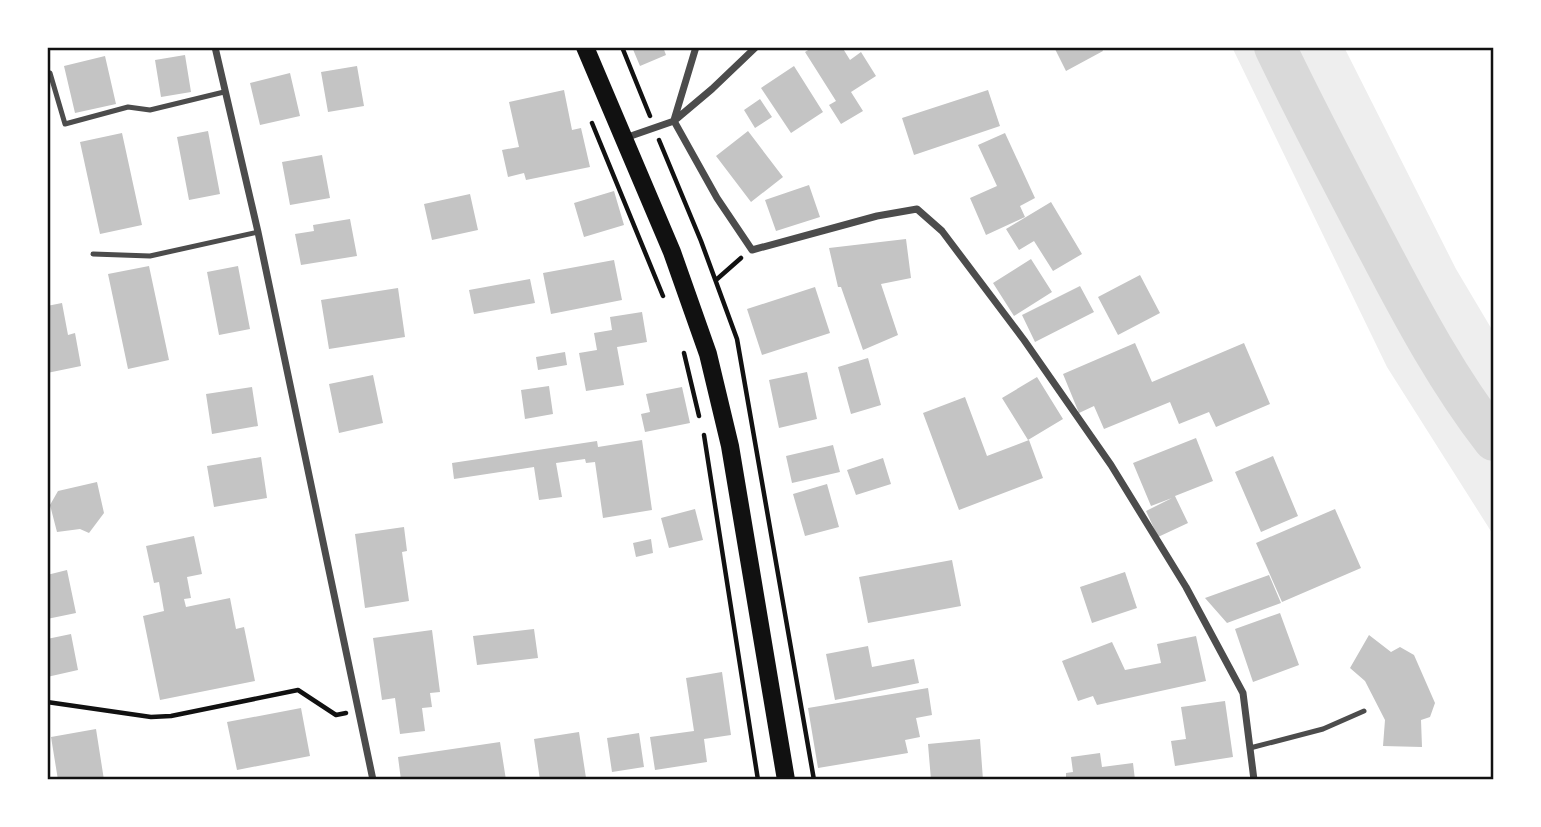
<svg xmlns="http://www.w3.org/2000/svg" width="1541" height="827" font-family="'PT Sans Narrow',sans-serif">
	<style>
		.green { fill: #eee }
		.lines { fill: none; stroke-linecap: round; stroke-linejoin: round }
		.river { stroke: #d9d9d9; stroke-width: 42 }
		.building { fill: #c4c4c4 }
		.path { stroke: #111; stroke-width: 4.5 }
		.service { stroke: #4c4c4c; stroke-width: 5 }
		.minor { stroke: #4c4c4c; stroke-width: 7 }
		.primary { stroke: #111; stroke-width: 18 }
		.neatline { fill: none; stroke: #111; stroke-width: 2.5 }
	</style>
	<rect width="100%" height="100%" fill="#fff"/>
	<!-- green -->
	<path class="green" d="M1232,47H1344L1456,269L1494,333V536L1387,367Z"/>
	<g class="lines">
		<!-- river -->
		<path class="river" d="M1275,47C1308,116 1344,184 1380,252C1414,317 1449,382 1494,440"/>
	</g>
	<!-- building -->
	<path class="building" d="M632,47H663L666,55L640,66Z
		M813,47H842L850,60L861,52L876,76L851,92L863,111L841,124L829,105L836,101L805,52Z
		M1054,47H1101L1103,51L1066,71Z
		M185,55L191,92L161,97L155,60Z
		M105,56L116,104L75,113L64,66Z
		M357,66L364,106L328,112L321,72Z
		M794,66L823,112L791,133L761,88Z
		M290,73L300,116L260,125L250,83Z
		M564,90L572,130L581,128L590,167L526,180L524,173L508,177L502,150L519,147L509,102Z
		M988,90L1000,126L914,155L902,118Z
		M760,99L772,117L755,128L744,110Z
		M208,131L220,194L189,200L177,137Z
		M748,131L783,177L751,202L716,156Z
		M122,133L142,225L100,234L80,142Z
		M1005,133L1035,198L1020,206L1025,217L986,235L970,198L997,186L978,145Z
		M322,155L330,198L290,205L282,162Z
		M809,185L820,217L776,231L765,200Z
		M614,191L624,225L584,237L574,203Z
		M470,194L478,230L432,240L424,204Z
		M1051,202L1082,254L1053,271L1034,241L1019,250L1006,229Z
		M350,219L357,256L301,265L295,234L314,231L313,225Z
		M906,239L911,278L881,284L898,335L863,350L841,287H838L829,248Z
		M1031,259L1052,292L1014,316L993,283Z
		M614,260L622,300L551,314L543,273Z
		M149,266L169,360L128,369L108,274Z
		M238,266L250,329L219,335L207,272Z
		M1140,275L1160,313L1118,335L1098,297Z
		M530,279L535,303L474,314L469,290Z
		M1080,286L1094,312L1035,342L1022,315Z
		M815,287L830,333L762,355L747,309Z
		M398,288L405,337L329,349L321,300Z
		M62,303L68,335L75,333L81,366L47,373V306Z
		M642,312L647,342L617,347L624,385L586,391L579,353L597,350L594,333L612,330L610,317Z
		M1135,343L1152,382L1244,343L1270,404L1216,427L1209,412L1179,424L1170,402L1104,429L1094,406L1079,413L1063,374Z
		M565,352L567,365L538,370L536,357Z
		M868,358L881,405L851,414L838,367Z
		M807,372L817,419L779,428L769,380Z
		M373,375L383,423L339,433L329,384Z
		M1037,377L1063,419L1028,440L1002,398Z
		M549,386L553,414L525,419L521,390Z
		M252,387L258,426L212,434L206,394Z
		M682,387L690,423L645,432L641,414L650,412L646,394Z
		M965,397L987,456L1029,440L1043,478L959,510L923,413Z
		M1196,438L1213,481L1175,496L1188,523L1158,537L1146,511L1172,498L1151,506L1133,463Z
		M642,440L652,510L603,518L595,462L586,463L585,459L556,463L562,497L539,500L534,467L454,479L452,463L597,441L598,447Z
		M833,445L840,472L792,483L786,456Z
		M1273,456L1298,516L1261,532L1235,472Z
		M261,457L267,498L214,507L207,466Z
		M883,458L891,484L856,495L847,470Z
		M97,482L104,513L89,533L80,529L57,532L50,505L58,491Z
		M827,484L839,527L805,536L793,494Z
		M695,509L703,540L669,548L661,518Z
		M1335,509L1361,568L1282,602L1256,543Z
		M404,527L407,551L402,552L409,601L365,608L355,534Z
		M194,536L202,574L187,577L191,598L184,599L186,607L230,598L236,629L244,627L255,681L160,700L143,616L164,611L159,582L154,583L146,546Z
		M651,539L653,553L636,557L633,543Z
		M952,560L961,606L868,623L859,577Z
		M67,570L76,613L47,619V575Z
		M1125,572L1137,608L1092,623L1080,587Z
		M1269,575L1281,603L1227,623L1205,598Z
		M1280,613L1299,665L1253,682L1235,629Z
		M534,629L538,658L477,665L473,636Z
		M432,630L440,692L430,693L432,707L422,708L425,731L400,734L395,698L382,700L373,638Z
		M71,634L78,670L47,677V639Z
		M1369,635L1391,652L1400,647L1414,655L1435,703L1430,717L1421,720L1422,747L1383,746L1385,720L1365,681L1350,668Z
		M1196,636L1206,681L1097,705L1093,696L1078,701L1062,661L1112,642L1125,670L1161,663L1157,644Z
		M868,646L872,667L914,659L919,683L835,700L826,654Z
		M722,672L731,735L704,739L707,762L655,770L650,737L694,731L686,678Z
		M928,688L932,715L916,718L920,737L905,740L908,753L818,768L808,708Z
		M1225,701L1233,757L1175,766L1171,741L1186,739L1181,707Z
		M301,708L310,756L237,770L227,722Z
		M96,729L104,780H58L51,737Z
		M579,732L586,778L540,780L534,739Z
		M639,733L644,767L612,772L607,738Z
		M980,739L983,780H931L928,744Z
		M500,742L506,780H401L398,757Z
		M1100,753L1102,767L1133,763L1135,780H1066V773L1073,772L1071,757Z"/>
	<g class="lines">
		<!-- path -->
		<path class="path" d="M622,47L650,116
			M592,123L663,296
			M659,140L701,241L737,339L814,780
			M716,280L741,258
			M684,353L699,416
			M704,435L758,780
			M47,702L151,717L171,716L298,690L336,715L346,713"/>
		<!-- service -->
		<path class="service" d="M50,73L65,124L128,107L150,110L224,92
			M93,254L150,256L258,232
			M1250,748L1323,729L1364,711"/>
		<!-- minor -->
		<path class="minor" d="M215,47L258,232L373,780
			M674,120L696,47
			M674,121L717,198L752,250L877,216L917,209L942,231L1024,340L1111,465L1186,587L1243,693L1254,780
			M625,138L674,121L712,89L756,47"/>
		<!-- primary -->
		<path class="primary" d="M585,47L672,252L708,354L730,446L786,780"/>
	</g>
	<!-- border -->
	<rect width="1541" height="827" fill="none" stroke="#ffffff" stroke-width="98"/>
	<rect x="49" y="49" width="1443" height="729" class="neatline"/>
</svg>
